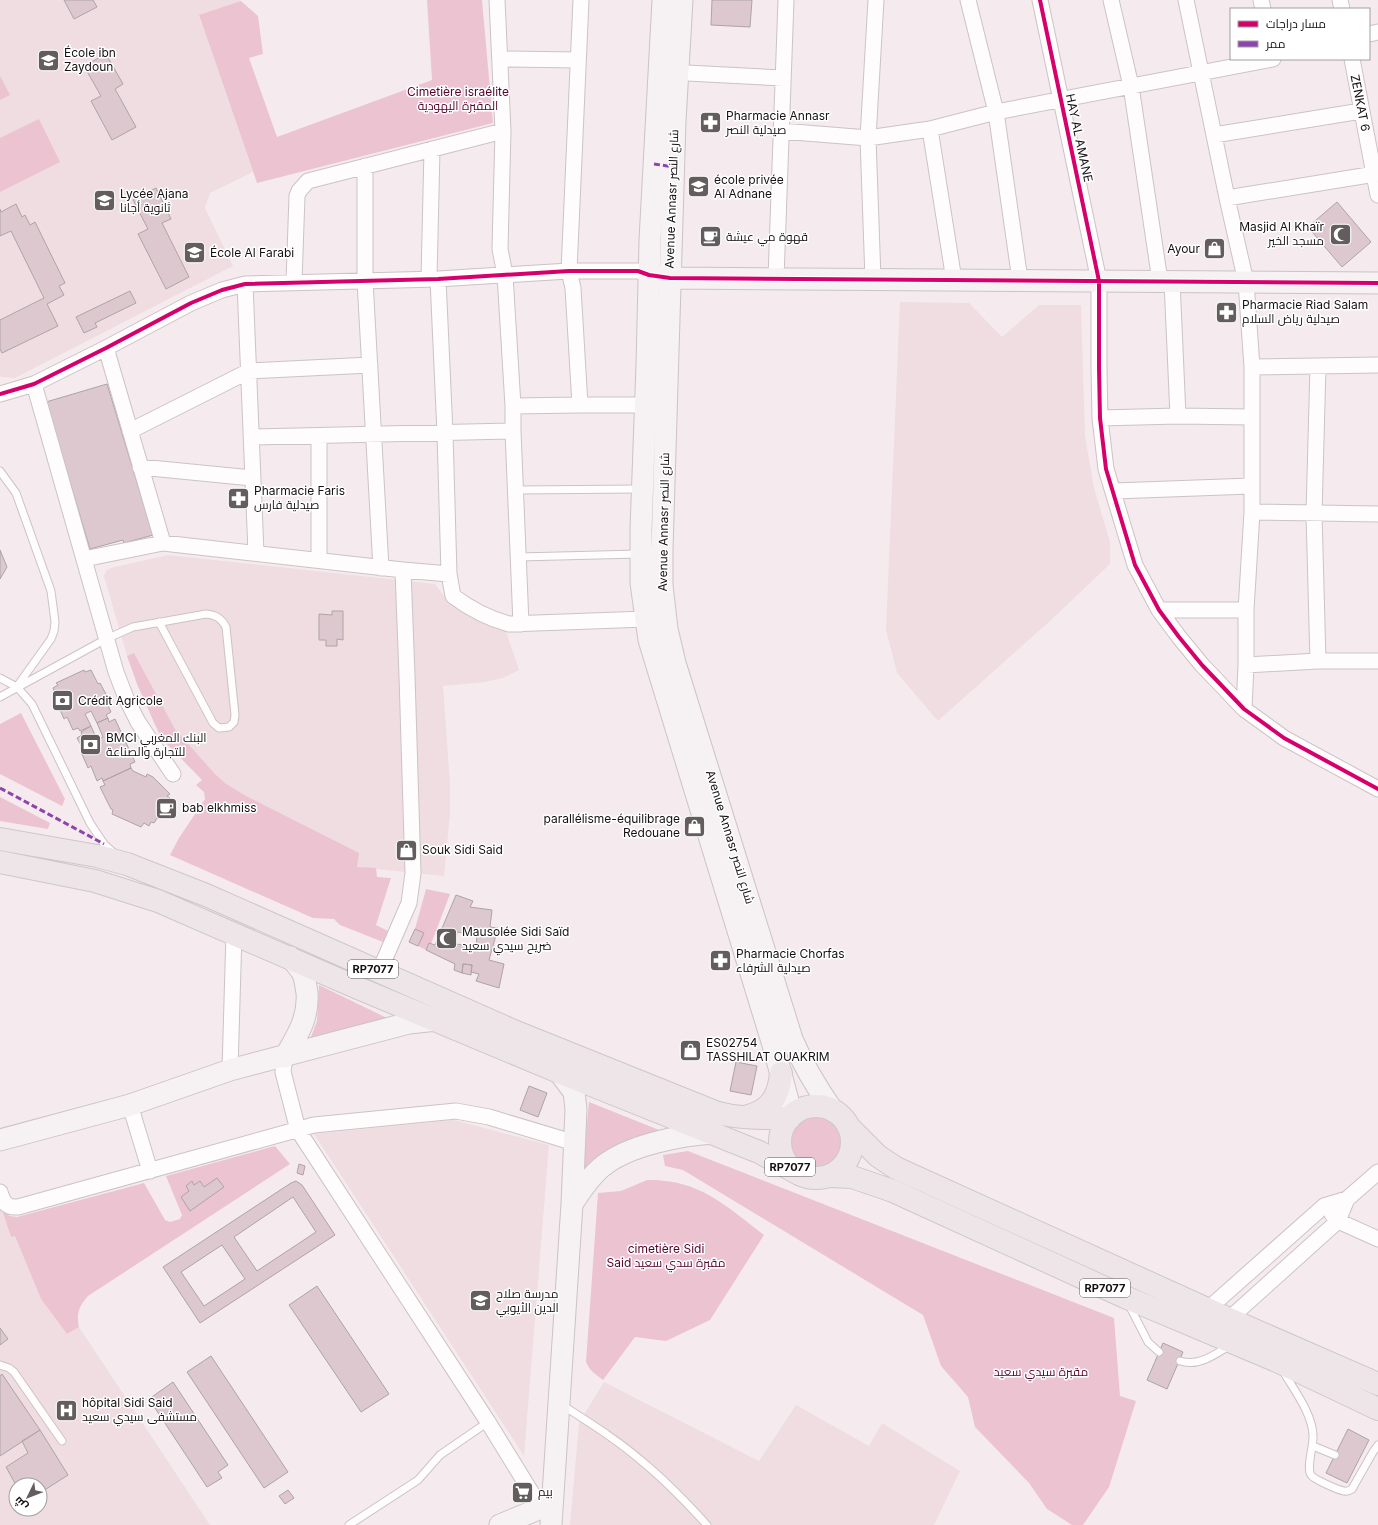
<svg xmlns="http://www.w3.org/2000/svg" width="1378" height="1525" font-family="Inter,Cairo,sans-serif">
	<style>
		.built { fill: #efdde2; fill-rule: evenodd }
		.green { fill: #ecc3d1 }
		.building { fill: #ddc8cf; stroke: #aca4a6; fill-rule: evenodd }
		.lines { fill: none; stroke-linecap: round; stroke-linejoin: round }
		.lane-casing { stroke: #cbc3c5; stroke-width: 9 }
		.street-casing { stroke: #cbc3c5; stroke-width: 17 }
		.secondary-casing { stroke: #cbc3c5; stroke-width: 23 }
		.primary-casing { stroke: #ccc8c9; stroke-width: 24 }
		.lane { stroke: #fefcfc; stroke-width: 7 }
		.street { stroke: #fefcfc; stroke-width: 15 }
		.secondary { stroke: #f6f1f2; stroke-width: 21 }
		.primary { stroke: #eee5e8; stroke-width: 22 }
		.quiet { stroke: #8e44ad; stroke-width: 3; stroke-dasharray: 6 3; stroke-linecap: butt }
		.cycleway-casing { stroke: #fff; stroke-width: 6 }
		.cycleway { stroke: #d6006c; stroke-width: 4 }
		.labels { text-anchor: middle; stroke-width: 3; stroke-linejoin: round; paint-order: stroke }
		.shield { fill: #fff; stroke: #5b5858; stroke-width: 1 }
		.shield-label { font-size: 11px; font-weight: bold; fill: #151011 }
		.poi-label { font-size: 12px; fill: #151011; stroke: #fff; text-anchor: start }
		.park-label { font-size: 12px; fill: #53002a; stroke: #fff }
		.street-label { font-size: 12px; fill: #151011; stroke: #fff }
	</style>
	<rect width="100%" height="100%" fill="#f5ebee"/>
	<!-- built -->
	<path class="built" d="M0,0H240L241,1L199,16L253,172L210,193L205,208L233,266L15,378L1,377L0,375Z
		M900,302L969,303L1002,337L1039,305H1081L1085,436L1094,488L1110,542V564L1051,620L938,721L897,673L886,630Z
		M168,555L435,584L447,600L455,607L496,629L506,631L519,670L503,678L485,682L443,686L450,783V813L444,876L357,867L225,783L215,774L175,729L134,653L127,656L104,576L106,571L111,568Z
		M454,1120L549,1145L524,1456L314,1134Z
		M0,1205L11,1237L15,1235L41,1299L67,1334L79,1327L210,1525H0ZM16,1485H40V1509H16Z
		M604,1382L759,1461L796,1405L869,1446L882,1423L960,1471L934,1525H570L579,1423Z"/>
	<!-- green -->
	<path class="green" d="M427,0H482L493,123L257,183L199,15L241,1L258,16L263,54L249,58L277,137L432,80Z
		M0,76L10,95L0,100Z
		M39,119L60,162L0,192V138Z
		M134,653L175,729L215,774L225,783L246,796L359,853L357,867L376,868L377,877L391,878L376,925L388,931L383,942L340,925L334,919L313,918L170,855L179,838L205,799L204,792L196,785L202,780L161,738L137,684L127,656Z
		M21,713L65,799L62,806L0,774V724Z
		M0,797L50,823L48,829L0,821Z
		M426,889L450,894L431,944L429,943L426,950L418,946L424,933L415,929Z
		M319,985L387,1018L309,1042L317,1021Z
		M589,1102L659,1130L616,1145L606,1151L587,1168H583Z
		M789 1142a26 26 0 1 1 52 0a26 26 0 1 1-52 0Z
		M275,1146L290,1164L88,1296C79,1306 76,1314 79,1327L67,1334L41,1299L15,1236L11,1237L2,1210L10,1216L17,1217L144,1183L165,1220L170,1222L180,1219L182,1215L166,1176Z
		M688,1151L1114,1318L1120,1396L1136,1401L1109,1487L1083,1525H1072L1047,1509L1029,1483L975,1427L968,1397L941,1366L923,1315L683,1170L665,1166L663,1155Z
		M647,1180C699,1179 725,1205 764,1235L710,1320L666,1341L635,1337L603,1380C595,1374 589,1370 586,1362L598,1193L621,1191Z"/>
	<!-- building -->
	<path class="building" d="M64,0H93L97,7L74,19Z
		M712,0H752L750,27L711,25Z
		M106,54L123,84L115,89L136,127L112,140L91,101L101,96L84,66Z
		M156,188L171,219L162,223L189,277L166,289L138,234L148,229L133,200Z
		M1337,202L1371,242L1342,267L1308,227Z
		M16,204L22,217L25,215L30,225L35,222L65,283L59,286L64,295L47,304L58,326L2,353L0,349V320L44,298L11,231L0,236V209L1,212Z
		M130,291L136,303L95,323L97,327L84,333L76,317Z
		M107,384L153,535L124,543L123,540L90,549L46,402Z
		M0,550L7,567L0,579Z
		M332,611H343V640L337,639V646H326V640H319V614L332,615Z
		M84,670L85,672L91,670L98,684L100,683L108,698L105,699L111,712L106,715L108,718L97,723L91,711L85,714L91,726L80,731L78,728L73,730L67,717L64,719L57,703L59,702L53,688L58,685L56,683Z
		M108,718L109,722L115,719L135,762L130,764L131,768L103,781L102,778L97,781L91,766L88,768L81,752L84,751L77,738L82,735L81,732L91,726L97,740L103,737L97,723Z
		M131,768L133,771L146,777L147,774L153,777L170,794L167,796L170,798L154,823L151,822L149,826L144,823L141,827L112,814L113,810L111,809L100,787L105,785L103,781Z
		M456,895L473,901L470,907L492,910L490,927L498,928L489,960L504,964L499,988L476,981L479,974L471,972L472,965L463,964L462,973L454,970L455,964L426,950L429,943L435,945ZM457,932L477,935L476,947L456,944Z
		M415,929L424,933L418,946L409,942Z
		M463,964L472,965L471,975L462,973Z
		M736,1062L757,1066L751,1095L730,1091Z
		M529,1086L547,1093L538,1117L520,1110Z
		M299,1164L305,1166L303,1175L297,1173Z
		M217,1178L224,1187L190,1211L181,1197L189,1191L186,1186L192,1181L194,1185L200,1181L204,1187Z
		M296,1181L302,1185L335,1235L200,1323L163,1267L291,1183ZM293,1197L316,1232L257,1271L234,1237ZM222,1245L245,1279L204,1306L181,1272Z
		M317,1286L389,1394L361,1412L289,1305Z
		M0,1328L8,1339L0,1345Z
		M1163,1343L1183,1352L1167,1389L1147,1380Z
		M211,1356L288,1472L264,1488L187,1372Z
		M2,1374L40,1430L0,1456V1376Z
		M173,1382L228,1465L218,1472L222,1478L207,1487L149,1399Z
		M1348,1429L1369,1440L1347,1483L1326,1473Z
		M40,1430L68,1475L40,1493V1485H16L6,1467L28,1453L22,1441Z
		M288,1490L294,1498L285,1504L279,1496Z"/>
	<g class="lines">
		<defs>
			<path id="lane" d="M0,471L16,493L51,591L55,622L54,631L51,639L18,685
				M516,490L640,489
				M519,557L639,554
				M0,678L17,687L32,704L90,823L104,844L114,853
				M0,697L106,639L133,627L206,614C216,615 221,618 226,627L235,715L234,722L229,727L219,728L213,723L159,622
				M1129,1305L1148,1342L1159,1352
				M1180,1361C1198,1367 1214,1355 1229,1346
				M0,1365L9,1368L14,1372L62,1441
				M1283,1371C1294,1390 1312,1413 1313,1435C1314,1445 1306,1467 1311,1475C1313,1479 1338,1490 1344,1491C1347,1492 1349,1491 1352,1489L1373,1452L1378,1445
				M562,1405C590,1423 619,1441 644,1463C667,1482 687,1503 707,1525
				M1313,1446L1335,1455
				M349,1525L418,1480L440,1455L488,1422"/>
			<path id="street" d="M497,0L503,131L500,249L505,275L513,406V431L521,624
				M968,0L996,112L1020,280
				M1040,0L1099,281V368L1100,418L1106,469L1135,565L1159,610L1179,637L1202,665L1244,709L1284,738L1378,789
				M1111,0L1131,86L1160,281
				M1186,0L1227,198L1246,282L1252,367V512L1246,610V665L1244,709
				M1261,0L1263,9
				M1340,0L1342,9
				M1369,34L1378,32
				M500,59L578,60
				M1352,59L1378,195
				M668,72L783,78
				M930,129L954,280
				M781,131L868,138L930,129L996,112L1273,59
				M1214,135L1361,111
				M365,166V281L381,568
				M1227,198L1375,174
				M776,278L786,0
				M429,279L432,149
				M438,279L445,433L449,574L453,596C469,608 490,619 509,624L646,619
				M873,279L868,138L876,0
				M1172,281L1178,416
				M294,282L297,196L299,191L308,181L503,131
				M245,284L256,553
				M106,348L163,543
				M1318,366L1314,514L1318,661
				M1252,367L1378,365
				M34,384L116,672L126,698L138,722L173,774
				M0,394L34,384L106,348L191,303L222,290L245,284L438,279L569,271H638L649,275
				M580,405H646
				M513,406L580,405L573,288L569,271L581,0
				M1100,418L1178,416L1251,417
				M130,431L249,371L370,365
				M319,436V560
				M252,437L513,431
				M140,467L252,478
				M1114,491L1251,486
				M1252,512L1378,514
				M84,559L163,543L403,570L449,574
				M1159,610H1246
				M1246,665L1318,661H1378
				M379,972L409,903L413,873L407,676L403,570
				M285,1057L283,1072L298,1130L488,1422L541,1508
				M230,1070L234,933
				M130,1105L150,1171
				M0,1192C3,1202 6,1208 18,1207L314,1125L456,1111L489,1117L575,1143
				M1332,1214L1338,1221L1378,1239
				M1208,1309L1324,1206L1347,1199L1378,1172
				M1229,1319L1338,1221L1347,1199"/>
			<path id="secondary" d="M663,0L650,240L647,365L641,529V583L649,640L773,1045L792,1115
				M682,0L675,121L662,550V585L667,629L675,663L792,1039C803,1065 817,1088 833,1111
				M656,276L670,278L1378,283
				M285,1057C297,1036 309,1018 307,993C306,986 305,978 302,972C299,967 294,962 290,957
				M0,1140L130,1105L230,1070L409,1023L437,1020
				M572,1204C581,1191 590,1176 603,1166C629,1145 681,1135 714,1133
				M500,1525L541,1508L552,1506
				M551,1525L572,1204L576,1109L574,1092L559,1072"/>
			<path id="primary" d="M0,839L97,856L127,864L206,895L516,1032L715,1112C739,1119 764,1118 790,1118
				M0,862L95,881L158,901L358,988L559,1072L759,1152L799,1174
				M780 1142a36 36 0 1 1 72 0a36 36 0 1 1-72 0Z
				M745,1117C770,1111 779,1097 781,1073
				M848,1126L878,1156L896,1168L1229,1319L1378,1384
				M829,1176L852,1177L893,1191L1125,1297L1277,1361L1378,1409"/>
		</defs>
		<!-- lane casing -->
		<use href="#lane" class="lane-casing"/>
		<!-- street casing -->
		<use href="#street" class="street-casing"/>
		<!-- secondary casing -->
		<use href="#secondary" class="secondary-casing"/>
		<!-- primary casing -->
		<use href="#primary" class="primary-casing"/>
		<!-- lane -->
		<use href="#lane" class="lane"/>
		<!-- street -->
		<use href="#street" class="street"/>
		<!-- secondary -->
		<use href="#secondary" class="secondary"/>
		<!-- primary -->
		<use href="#primary" class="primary"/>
		<!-- quiet -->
		<path class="quiet" d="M654,164L674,167
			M0,788L104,844"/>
		<defs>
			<path id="cycleway" d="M1040,0L1099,281V368L1100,418L1106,469L1135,565L1159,610L1179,637L1202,665L1244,709L1284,738L1378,789
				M0,394L34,384L106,348L191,303L222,290L245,284L438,279L569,271H638L649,275L670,278L1378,283"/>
		</defs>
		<!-- cycleway casing -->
		<use href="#cycleway" class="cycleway-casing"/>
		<!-- cycleway -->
		<use href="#cycleway" class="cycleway"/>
	</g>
	<!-- icons -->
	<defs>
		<symbol id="school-square" viewBox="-11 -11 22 22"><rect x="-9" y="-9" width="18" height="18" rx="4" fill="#635d5e" stroke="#fff"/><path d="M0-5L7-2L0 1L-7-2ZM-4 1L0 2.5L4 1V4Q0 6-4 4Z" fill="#fff"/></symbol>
		<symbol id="pharmacy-square" viewBox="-11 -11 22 22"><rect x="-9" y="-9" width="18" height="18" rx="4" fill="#635d5e" stroke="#fff"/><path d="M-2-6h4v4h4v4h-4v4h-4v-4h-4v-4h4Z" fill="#fff"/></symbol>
		<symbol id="university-square" viewBox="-11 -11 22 22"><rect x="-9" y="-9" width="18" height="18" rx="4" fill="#635d5e" stroke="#fff"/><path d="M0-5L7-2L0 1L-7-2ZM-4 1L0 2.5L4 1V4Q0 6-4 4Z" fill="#fff"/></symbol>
		<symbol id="mosque-square" viewBox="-11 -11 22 22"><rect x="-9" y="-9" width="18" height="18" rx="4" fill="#635d5e" stroke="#fff"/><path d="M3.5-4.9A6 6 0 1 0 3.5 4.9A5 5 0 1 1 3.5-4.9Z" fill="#fff"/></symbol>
		<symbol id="cafe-square" viewBox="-11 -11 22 22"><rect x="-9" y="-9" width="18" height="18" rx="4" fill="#635d5e" stroke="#fff"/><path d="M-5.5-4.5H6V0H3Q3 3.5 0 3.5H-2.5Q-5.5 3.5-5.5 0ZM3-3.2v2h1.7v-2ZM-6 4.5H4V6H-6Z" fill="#fff"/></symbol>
		<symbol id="shop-square" viewBox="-11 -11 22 22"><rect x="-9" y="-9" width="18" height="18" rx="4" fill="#635d5e" stroke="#fff"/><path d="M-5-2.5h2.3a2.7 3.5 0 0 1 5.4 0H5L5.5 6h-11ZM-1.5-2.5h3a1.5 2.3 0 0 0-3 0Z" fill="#fff"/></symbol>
		<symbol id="bank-square" viewBox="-11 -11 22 22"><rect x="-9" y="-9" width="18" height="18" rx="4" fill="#635d5e" stroke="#fff"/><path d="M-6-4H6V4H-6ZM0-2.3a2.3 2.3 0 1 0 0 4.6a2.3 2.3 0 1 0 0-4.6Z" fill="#fff"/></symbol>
		<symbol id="hospital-square" viewBox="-11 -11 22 22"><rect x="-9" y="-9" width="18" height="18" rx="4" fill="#635d5e" stroke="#fff"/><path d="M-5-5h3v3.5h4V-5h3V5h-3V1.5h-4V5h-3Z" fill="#fff"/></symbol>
		<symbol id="supermarket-square" viewBox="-11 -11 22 22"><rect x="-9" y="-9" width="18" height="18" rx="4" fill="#635d5e" stroke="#fff"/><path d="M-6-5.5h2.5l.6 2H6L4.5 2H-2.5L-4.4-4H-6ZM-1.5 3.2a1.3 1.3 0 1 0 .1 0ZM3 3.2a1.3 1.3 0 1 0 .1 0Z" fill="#fff"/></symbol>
	</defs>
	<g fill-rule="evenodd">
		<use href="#school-square" x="36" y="48" width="25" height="25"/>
		<use href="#pharmacy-square" x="698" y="110" width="25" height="25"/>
		<use href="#school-square" x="686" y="174" width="25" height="25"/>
		<use href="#university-square" x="92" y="188" width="25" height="25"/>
		<use href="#mosque-square" x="1328" y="222" width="25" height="25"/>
		<use href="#cafe-square" x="698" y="224" width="25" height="25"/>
		<use href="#shop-square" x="1202" y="236" width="25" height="25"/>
		<use href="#school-square" x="182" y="240" width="25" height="25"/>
		<use href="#pharmacy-square" x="1214" y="300" width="25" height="25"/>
		<use href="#pharmacy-square" x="226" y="486" width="25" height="25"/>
		<use href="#bank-square" x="50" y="688" width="25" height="25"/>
		<use href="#bank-square" x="78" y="732" width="25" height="25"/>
		<use href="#cafe-square" x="154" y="796" width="25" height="25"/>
		<use href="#shop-square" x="682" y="814" width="25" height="25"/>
		<use href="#shop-square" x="394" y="838" width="25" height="25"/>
		<use href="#mosque-square" x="434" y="926" width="25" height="25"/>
		<use href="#pharmacy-square" x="708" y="948" width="25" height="25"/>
		<use href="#shop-square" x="678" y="1038" width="25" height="25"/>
		<use href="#school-square" x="468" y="1288" width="25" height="25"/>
		<use href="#hospital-square" x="54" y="1398" width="25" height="25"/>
		<use href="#supermarket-square" x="510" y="1480" width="25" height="25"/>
	</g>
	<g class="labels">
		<!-- shield labels -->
		<g class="shield">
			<rect x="348" y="960" width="50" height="18" rx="3"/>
			<rect x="765" y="1158" width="50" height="18" rx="3"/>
			<rect x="1080" y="1279" width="50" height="18" rx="3"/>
		</g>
		<g class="shield-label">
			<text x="373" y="973">RP7077</text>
			<text x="790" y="1171">RP7077</text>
			<text x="1105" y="1292">RP7077</text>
		</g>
		<!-- poi labels -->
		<g class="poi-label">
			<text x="64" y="57">École ibn<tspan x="64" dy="14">Zaydoun</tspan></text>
			<text x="726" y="120">Pharmacie Annasr<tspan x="726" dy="14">صيدلية النصر</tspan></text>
			<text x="714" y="184">école privée<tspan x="714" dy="14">Al Adnane</tspan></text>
			<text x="120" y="198">Lycée Ajana<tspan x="120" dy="14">ثانوية أجانا</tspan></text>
			<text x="1324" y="231" text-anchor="end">Masjid Al Khaïr<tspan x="1324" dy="14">مسجد الخير</tspan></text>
			<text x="726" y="241">قهوة مي عيشة</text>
			<text x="1200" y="253" text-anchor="end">Ayour</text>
			<text x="210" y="257">École Al Farabi</text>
			<text x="1242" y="309">Pharmacie Riad Salam<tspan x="1242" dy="14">صيدلية رياض السلام</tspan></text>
			<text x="254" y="495">Pharmacie Faris<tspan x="254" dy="14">صيدلية فارس</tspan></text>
			<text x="78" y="705">Crédit Agricole</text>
			<text x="106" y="742">BMCI البنك المغربي<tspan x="106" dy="14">للتجارة والصناعة</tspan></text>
			<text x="182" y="812">bab elkhmiss</text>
			<text x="680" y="823" text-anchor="end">parallélisme-équilibrage<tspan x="680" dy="14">Redouane</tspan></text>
			<text x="422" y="854">Souk Sidi Said</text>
			<text x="462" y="936">Mausolée Sidi Saïd<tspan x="462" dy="14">ضريح سيدي سعيد</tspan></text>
			<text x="736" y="958">Pharmacie Chorfas<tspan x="736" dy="14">صيدلية الشرفاء</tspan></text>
			<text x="706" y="1047">ES02754<tspan x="706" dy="14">TASSHILAT OUAKRIM</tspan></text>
			<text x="496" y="1298">مدرسة صلاح<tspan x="496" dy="14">الدين الأيوبي</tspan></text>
			<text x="82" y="1407">hôpital Sidi Said<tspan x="82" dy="14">مستشفى سيدي سعيد</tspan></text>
			<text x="538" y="1496">بيم</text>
		</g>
		<!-- park labels -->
		<g class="park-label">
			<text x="458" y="96">Cimetière israélite<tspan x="458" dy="14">المقبرة اليهودية</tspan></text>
			<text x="666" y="1253">cimetière Sidi<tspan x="666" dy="14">Said مقبرة سدي سعيد</tspan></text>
			<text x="1041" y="1376">مقبرة سيدي سعيد</text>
		</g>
		<!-- street labels -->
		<g class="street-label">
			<text transform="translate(1360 103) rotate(79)" y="4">ZENKAT 6</text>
			<text transform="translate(1079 138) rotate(78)" y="4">HAY AL AMANE</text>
			<text transform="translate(672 199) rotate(-88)" y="4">Avenue Annasr شارع النصر</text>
			<text transform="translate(664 522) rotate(-89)" y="4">Avenue Annasr شارع النصر</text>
			<text transform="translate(730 837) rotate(73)" y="4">Avenue Annasr شارع النصر</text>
		</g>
	</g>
	<!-- legend -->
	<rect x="1230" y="8" width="140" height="52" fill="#ffffff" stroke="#a19fa0"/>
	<rect x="1238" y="21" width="20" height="6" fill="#d6006c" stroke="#a19fa0"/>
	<text x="1266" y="28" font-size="12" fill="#151011">مسار دراجات</text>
	<rect x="1238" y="41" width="20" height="6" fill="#8e44ad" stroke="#a19fa0"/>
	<text x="1266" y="48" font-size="12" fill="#151011">ممر</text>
	<!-- north arrow -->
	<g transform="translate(28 1497) rotate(227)"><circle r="19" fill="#ffffff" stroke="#a19fa0"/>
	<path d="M0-3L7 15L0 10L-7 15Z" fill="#635d5e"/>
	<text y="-6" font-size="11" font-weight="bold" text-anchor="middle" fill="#151011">ش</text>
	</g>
</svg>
